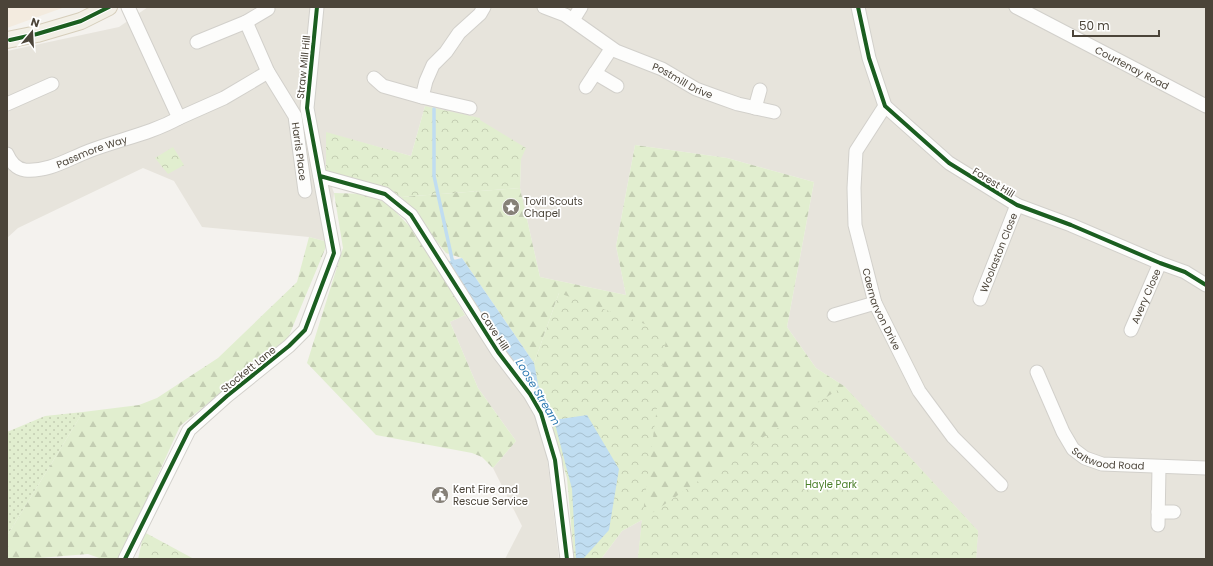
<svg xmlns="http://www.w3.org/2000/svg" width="1213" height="566" font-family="Poppins,sans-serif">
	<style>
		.residential { fill: #e7e4dc }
		.commercial { fill: #f3ebdf }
		.grass { fill: url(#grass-dots) }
		.forest { fill: url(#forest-firs) }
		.park { fill: url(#park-crowns) }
		.water { fill: url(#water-waves) }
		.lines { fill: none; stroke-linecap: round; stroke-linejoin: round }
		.stream { stroke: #c0ddf1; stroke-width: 3.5 }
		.minor-casing { stroke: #d2d0cb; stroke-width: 15 }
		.major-casing { stroke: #d6cebb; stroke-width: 18 }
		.minor { stroke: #fdfdfc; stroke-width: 13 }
		.major { stroke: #f2efe6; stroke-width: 16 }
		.cycleway-casing { stroke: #fff; stroke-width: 6 }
		.cycleway { stroke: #1b5e20; stroke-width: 4 }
		.labels { text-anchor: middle; stroke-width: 3.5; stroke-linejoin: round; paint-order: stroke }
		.street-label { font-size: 10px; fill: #4b4439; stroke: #fff }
		.poi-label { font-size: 10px; fill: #4b4439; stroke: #fff; text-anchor: start }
		.park-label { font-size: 10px; fill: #4a7f2a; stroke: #fff }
		.water-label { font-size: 11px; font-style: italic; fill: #2e7ab2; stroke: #fff }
	</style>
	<defs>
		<pattern id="grass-dots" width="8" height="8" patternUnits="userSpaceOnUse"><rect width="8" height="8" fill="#e1eecf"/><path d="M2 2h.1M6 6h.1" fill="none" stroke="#c3cdb2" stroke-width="1.8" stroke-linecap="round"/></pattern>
		<pattern id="forest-firs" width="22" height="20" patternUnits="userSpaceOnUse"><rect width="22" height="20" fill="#e1eecf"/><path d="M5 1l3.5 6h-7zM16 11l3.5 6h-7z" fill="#c3cdb2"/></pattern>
		<pattern id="park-crowns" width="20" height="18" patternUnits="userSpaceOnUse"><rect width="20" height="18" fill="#e1eecf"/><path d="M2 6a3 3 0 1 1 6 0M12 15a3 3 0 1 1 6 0" fill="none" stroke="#c3cdb2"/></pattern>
		<pattern id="water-waves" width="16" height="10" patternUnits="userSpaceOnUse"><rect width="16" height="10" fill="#c0ddf1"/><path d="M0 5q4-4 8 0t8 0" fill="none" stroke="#a6bfcf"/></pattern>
	</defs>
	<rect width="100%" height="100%" fill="#f4f2ee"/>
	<!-- residential -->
	<path class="residential" d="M148,7H1206V559H976L978,531L844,386L816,368L787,327L814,182L727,158L635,145L616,246L626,295L540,277L520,188L521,159L425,106L411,156L327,133L326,170L334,193L328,242L309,237L202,227L174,181L143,168L18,228L7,238V51L119,27Z
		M465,315L535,409L547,457L559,559H505L522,526L493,468L516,441L478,388L450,322Z
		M642,520L638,559H601L622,531Z"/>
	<!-- commercial -->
	<path class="commercial" d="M7,7H65L7,28Z"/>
	<!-- grass -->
	<path class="grass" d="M83,412L7,536V432L45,416Z"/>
	<!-- forest -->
	<path class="forest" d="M635,145L727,158L814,182L787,327L816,368L844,386L978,531L976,559H638L642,520L559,293L534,363L462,258L446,253L401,197L520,188L540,277L626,295L616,246Z
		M334,193L368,194L388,204L418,235L465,315L450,322L478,388L516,441L493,468L482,457L472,453L376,435L307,363L343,248Z
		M309,237L328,242L288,338L180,426L120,559H102L88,554L27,559L7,558V536L83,412L139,405L157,398L218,358L297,282Z"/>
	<!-- park -->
	<path class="park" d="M425,106L480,118V120L526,148L521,159L520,188L401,197L326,170V132L411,156Z
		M173,147L184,165L168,174L155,158Z
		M559,293L667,332L642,520L746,448L844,386L978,531L976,559H638L642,520L622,531L601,559H574L567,478L549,420L530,386L534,363Z
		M144,532L194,559H138Z"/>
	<!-- water -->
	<path class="water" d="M462,258L534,363L539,389L516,367L445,262Z
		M587,415L619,469L609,530L583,559H576L572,489L554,420Z"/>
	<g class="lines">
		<!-- stream -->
		<path class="stream" d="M434,109V176L452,259L455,264
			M536,385L557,424"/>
		<defs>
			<g id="minor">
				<path id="s1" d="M544,7L565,15L616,51L662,69L696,89L718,97L738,104L774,112"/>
				<path d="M858,7L869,58L885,106L949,163L1017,205L1071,225L1160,263L1185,272L1206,285"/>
				<path id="s2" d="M1016,7L1206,106"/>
				<path d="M573,20L581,7"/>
				<path id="s3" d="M246,22L268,72L295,116L305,191"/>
				<path d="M197,42L246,22L268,9"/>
				<path d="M595,73L617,86"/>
				<path d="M374,78L383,86L422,97L470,108"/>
				<path d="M586,87L611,49"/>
				<path d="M422,97L426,81L433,65L446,52L459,33L480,14L484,7"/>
				<path d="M7,104L52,84"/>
				<path id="s4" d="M885,106L856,151L854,188L855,225L875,303L919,391L953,437L1001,485"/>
				<path d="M755,108L760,90"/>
				<path d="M179,118L224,98L268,72"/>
				<path id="s5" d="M7,154C10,161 16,169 25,170C49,172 68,159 89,151C120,139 150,134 179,118L128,7"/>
				<path d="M320,176L385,194L411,215L498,352L530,394L541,413L555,460L567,559"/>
				<path id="s6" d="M980,299L1017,205"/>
				<path d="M834,315L875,303"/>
				<path id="s7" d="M1131,330L1160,263"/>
				<path id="s8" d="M1037,372L1063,432L1073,449L1085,458L1102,464L1206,468"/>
				<path d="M1158,512H1174"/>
				<path d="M1158,525L1159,467"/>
				<path d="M125,559L189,430L227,396L289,346L305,330L334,253L307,108L317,7"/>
			</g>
			<path id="major" d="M7,40L37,34L81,21L109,7"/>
		</defs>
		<!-- minor casing -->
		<use href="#minor" class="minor-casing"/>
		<!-- major casing -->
		<use href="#major" class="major-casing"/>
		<!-- minor -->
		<use href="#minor" class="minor"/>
		<!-- major -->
		<use href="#major" class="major"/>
		<defs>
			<path id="cycleway" d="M858,7L869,58L885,106L949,163L1017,205L1071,225L1160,263L1185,272L1206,285
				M10,40L37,34L81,21L109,7
				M320,176L385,194L411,215L498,352L530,394L541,413L555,460L567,559
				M125,559L189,430L227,396L289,346L305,330L334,253L307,108L317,7"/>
		</defs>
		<!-- cycleway casing -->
		<use href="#cycleway" class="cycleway-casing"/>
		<!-- cycleway -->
		<use href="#cycleway" class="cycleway"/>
	</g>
	<!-- icons -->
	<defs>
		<symbol id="sight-disc" viewBox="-11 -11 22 22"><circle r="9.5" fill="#868178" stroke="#fff"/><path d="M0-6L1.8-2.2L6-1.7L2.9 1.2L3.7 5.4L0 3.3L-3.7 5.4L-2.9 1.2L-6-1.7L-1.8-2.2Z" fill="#fff"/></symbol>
		<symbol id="civic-disc" viewBox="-11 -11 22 22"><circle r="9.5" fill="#868178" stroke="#fff"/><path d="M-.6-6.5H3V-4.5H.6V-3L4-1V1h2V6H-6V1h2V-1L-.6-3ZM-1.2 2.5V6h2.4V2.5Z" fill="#fff"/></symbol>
	</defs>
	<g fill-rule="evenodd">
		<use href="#sight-disc" x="501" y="197" width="20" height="20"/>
		<use href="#civic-disc" x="430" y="485" width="20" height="20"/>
	</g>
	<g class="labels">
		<!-- street labels -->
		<g class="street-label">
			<text transform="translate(303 67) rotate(-84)" y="4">Straw Mill Hill</text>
			<text dy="4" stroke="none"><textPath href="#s2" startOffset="131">Courtenay Road</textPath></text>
			<text dy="4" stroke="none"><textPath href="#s1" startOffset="158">Postmill Drive</textPath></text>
			<text dy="4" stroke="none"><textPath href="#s3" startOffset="142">Harris Place</textPath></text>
			<text dy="4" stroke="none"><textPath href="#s5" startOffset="95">Passmore Way</textPath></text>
			<text transform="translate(994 182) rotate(32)" y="4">Forest Hill</text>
			<text dy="4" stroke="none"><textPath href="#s6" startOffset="50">Woolaston Close</textPath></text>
			<text dy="4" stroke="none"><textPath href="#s7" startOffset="37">Avery Close</textPath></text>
			<text dy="4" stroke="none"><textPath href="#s4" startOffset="216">Caernarvon Drive</textPath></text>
			<text transform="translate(495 331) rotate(57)" y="4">Cave Hill</text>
			<text transform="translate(248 369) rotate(-39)" y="4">Stockett Lane</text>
			<text dy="4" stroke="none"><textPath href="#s8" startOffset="123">Saltwood Road</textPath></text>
		</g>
		<!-- poi labels -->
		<g class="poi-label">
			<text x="524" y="205">Tovil Scouts<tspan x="524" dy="12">Chapel</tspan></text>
			<text x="453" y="493">Kent Fire and<tspan x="453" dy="12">Rescue Service</tspan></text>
		</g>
		<!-- park labels -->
		<g class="park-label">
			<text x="831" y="488">Hayle Park</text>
		</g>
		<!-- water labels -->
		<g class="water-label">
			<text transform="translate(538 392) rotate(59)" y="4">Loose Stream</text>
		</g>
	</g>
	<!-- border -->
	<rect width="1213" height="566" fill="none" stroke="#4b4439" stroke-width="16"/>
	<!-- north arrow -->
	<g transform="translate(32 32) rotate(18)" stroke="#ffffff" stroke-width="3" paint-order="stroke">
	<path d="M0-3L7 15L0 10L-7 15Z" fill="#4b4439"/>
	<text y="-6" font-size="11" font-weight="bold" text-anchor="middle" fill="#4b4439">N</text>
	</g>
	<!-- scale -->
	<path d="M1073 30v6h86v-6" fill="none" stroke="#4b4439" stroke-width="2"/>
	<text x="1079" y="30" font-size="12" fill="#4b4439" stroke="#ffffff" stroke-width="3" paint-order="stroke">50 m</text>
</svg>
